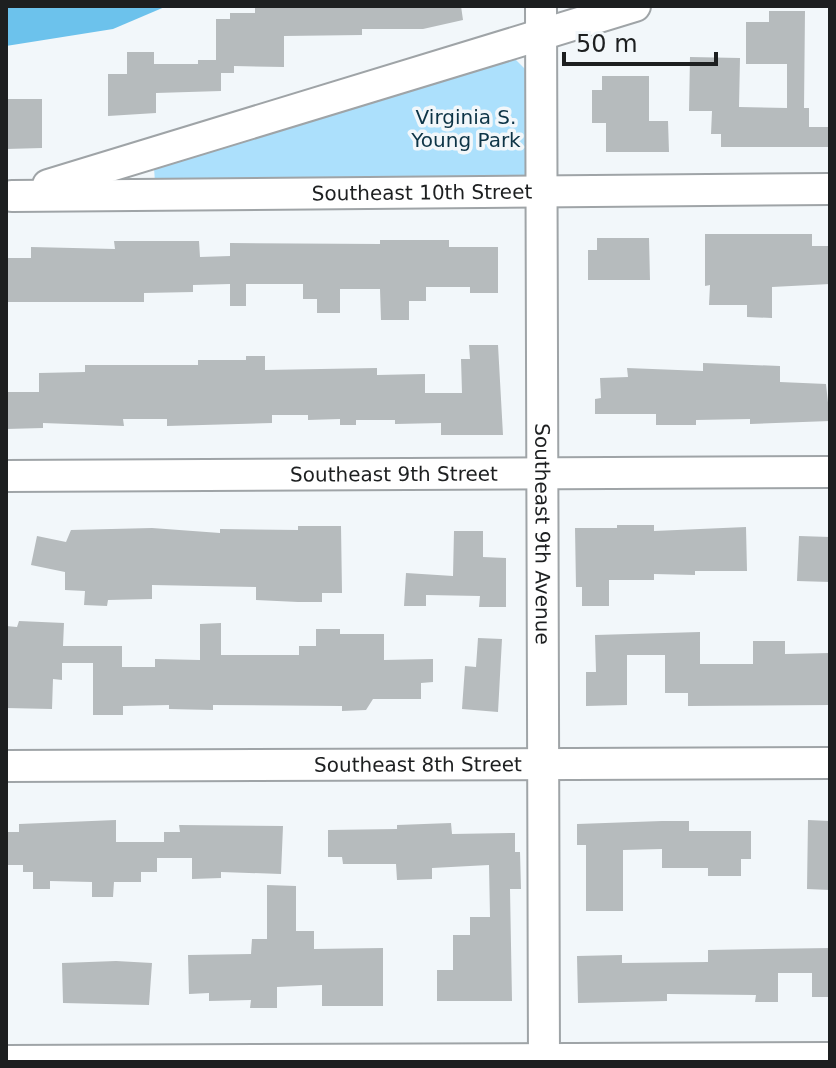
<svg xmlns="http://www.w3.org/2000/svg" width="836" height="1068" font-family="'DejaVu Sans',sans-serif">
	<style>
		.green { fill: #ace0fc }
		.water { fill: #6cc2ec }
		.building { fill: #b6bbbd }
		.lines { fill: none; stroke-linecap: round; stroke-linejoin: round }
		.minor-casing { stroke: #9fa4a7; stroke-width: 34 }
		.minor { stroke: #fff; stroke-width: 30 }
		.labels { text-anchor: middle; stroke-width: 7; stroke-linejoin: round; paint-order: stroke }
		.park-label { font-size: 20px; fill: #0d3446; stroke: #f2f7fa }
		.street-label { font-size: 20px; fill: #1d1f20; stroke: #f2f7fa }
	</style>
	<rect width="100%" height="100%" fill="#f2f7fa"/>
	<!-- green -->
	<path class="green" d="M513,57L529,73L530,171L518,182H155L154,168Z"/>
	<!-- water -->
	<path class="water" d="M6,6H167L113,29L6,46Z"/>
	<!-- building -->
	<path class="building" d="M255,6H461L463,20L423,29H362V35L284,36V67L234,66V73H221V91L156,93V113L108,116V74H127V52H154V64H198V60H216V19H230V13H255Z
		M769,11H805L804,108H809V127H830V147H721V134H711L712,111H689L690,57L740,58L739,107L787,108V64H746V22H769Z
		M602,76H649V121H668L669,152H606V123H592V90H602Z
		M6,99H42V148L6,149Z
		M705,234H812V246H830V284L772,287V318L747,317V305H709L710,285L705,286Z
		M597,238H649L650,280H588V250H597Z
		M380,240H449V247H498V293H470V287H426V301H409V320H381L380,289H340V313H317V299H303V284H246V306H230V284L193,285V292L144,293V302H6V258H31V247L115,249L114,241H199L200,257L230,256V243L380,244Z
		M469,345H498L503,435H441V423L395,424V420H356V425H340V419L308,420V415H272V423L167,426V419H123L124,426L43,423V428L6,429V392H39V373L85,372V365H198V360H246V356H265V370L377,368V375L425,374V393H462L461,359H470Z
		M703,363L780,366V382L826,384L830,421L750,424V419L696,420V425H656V414H595V399L601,398L600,378L628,377L627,368L703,371Z
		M617,525H654V531L746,527L747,571H695V575L654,574V580H609V606H582V587H576L575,528H617Z
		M298,526H341L342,593H322V602H298L256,600V587L152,585V599L108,600L107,606L84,605L85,591L65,590V572L31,565L37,536L66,542L71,530L152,528L220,533V529L298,530Z
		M454,531H483V557L506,558V607H479L480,596L426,595V606H404L406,573L453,576Z
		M799,536L830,537V582L797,581Z
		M19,621L64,623L63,646H122V667H155V659L200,660V624L221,623V655H299V646H316V629H340V634H384V660L433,659V682L421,683V699H373L366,710L342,711V706L213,705V710L169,709V705L123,706V715H93V663H62V680L53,679L52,709L6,708V626L17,627Z
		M700,632V664H753V641H785V654L830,653V705L688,706V693H665V655H627V705L586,706V672H596L595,635Z
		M478,638L502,639L498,712L462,709L465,666L476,667Z
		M116,820V842H164V832H180L179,825L283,826L281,874L221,872V878L192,879V858H157V872H141V882H114L113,897H92V882L50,881V889H33V872H23V865H6V832H19V824Z
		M808,820L830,821V890L807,889Z
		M662,821H689V831H751V859H741V876H708V868H662V849L623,850V911H586V845H577V824Z
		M451,823L452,834L515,833V852H520L521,889H510L512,1001H437V970H453V935H470V917H490L489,865L432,868V879L397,880L396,864H343L342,857H328V830L397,829V825Z
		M267,885L296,886V931H314V949L383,948V1006H322V985L277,987V1008H250L251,1000L209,1001V993L189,994L188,955L251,954L252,939H267Z
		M830,948V997H812V973H778V1002H755L756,995L667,994V1001L578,1003L577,956L622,955V963L708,962V950Z
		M116,961L152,963L149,1005L63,1003L62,963Z"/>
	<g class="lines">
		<defs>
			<g id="minor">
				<path id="s1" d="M541,6L544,1062"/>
				<path d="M48,185L635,6"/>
				<path id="s2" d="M12,196L830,189"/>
				<path id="s3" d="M6,476L830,472"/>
				<path id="s4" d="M6,766L830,763"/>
				<path d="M6,1061L830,1058"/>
			</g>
		</defs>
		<!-- minor casing -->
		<use href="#minor" class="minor-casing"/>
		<!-- minor -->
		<use href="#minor" class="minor"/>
	</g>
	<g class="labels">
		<!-- park labels -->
		<g class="park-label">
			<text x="466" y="124">Virginia S.<tspan x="466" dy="23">Young Park</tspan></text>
		</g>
		<!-- street labels -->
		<g class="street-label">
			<text dy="7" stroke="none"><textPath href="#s2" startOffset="410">Southeast 10th Street</textPath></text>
			<text dy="7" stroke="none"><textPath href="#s3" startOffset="388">Southeast 9th Street</textPath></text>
			<text dy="7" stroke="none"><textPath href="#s1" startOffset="528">Southeast 9th Avenue</textPath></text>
			<text dy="7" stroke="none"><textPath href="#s4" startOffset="412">Southeast 8th Street</textPath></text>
		</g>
	</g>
	<!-- border -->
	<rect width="836" height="1068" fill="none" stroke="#1d1f20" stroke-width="16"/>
	<!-- scale -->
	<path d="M564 52v12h152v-12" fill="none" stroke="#1d1f20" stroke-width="4"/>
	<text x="576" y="52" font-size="24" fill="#1d1f20" stroke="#f2f7fa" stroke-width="6" paint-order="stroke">50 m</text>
</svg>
